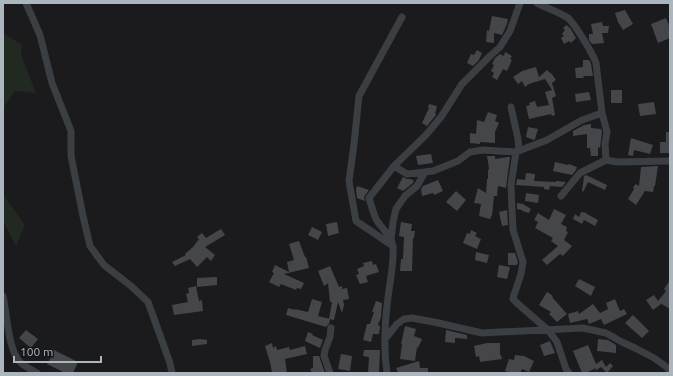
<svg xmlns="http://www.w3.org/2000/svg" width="673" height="376" font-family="Ubuntu,sans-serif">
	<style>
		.green { fill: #212920 }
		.building { fill: #44464a }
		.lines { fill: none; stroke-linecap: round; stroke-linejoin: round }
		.street { stroke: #3b3e43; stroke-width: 7 }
	</style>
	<rect width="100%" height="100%" fill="#1b1b1d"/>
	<!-- green -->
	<path class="green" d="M3,33L22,45L21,55L36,93L15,91L3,108Z
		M3,194L25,225L16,246L3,221Z"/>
	<!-- building -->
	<path class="building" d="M625,10L633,24L623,30L618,22L615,13Z
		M492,16L508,19L507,24L502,35L494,33V43L486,42L487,30L489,31Z
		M666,18L670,28V38L658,43L651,24Z
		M602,22L603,26H609L608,33H602L604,43L592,44L589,40V34H593L591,24Z
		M566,25L570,28L576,38L571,43L569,41L564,44L561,38L564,36L562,34L565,30L563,28Z
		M477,50L482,53L479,60L473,66L467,63L471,54L474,55Z
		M505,52L512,56L510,59L512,60L507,71L503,69L497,80L492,77L494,73L491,71L494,65L492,64L495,58L500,54L504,56Z
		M583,60H589L591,64L593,76H583L584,78H576L575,68L583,67Z
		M536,67L539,77L547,70L551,74V73L556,80L552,83L556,96L552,98L555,115L552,116L551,114L529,119L526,106L530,105L529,103L535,101L537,107L549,105L545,92L552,90L545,79L529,84L525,87L522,81L518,84L513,77L522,71Z
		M611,90H622V103H611Z
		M589,92L591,100L576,102L575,94Z
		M654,102L656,114L640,116L638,104Z
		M429,104L437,106L435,114H436V115L427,126L422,123L429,108H428Z
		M488,112L497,115L495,121L499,123L495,132V143L480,142V144L470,143V133L476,134L477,120L484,122Z
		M591,124V128L601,129L602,132L600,148L598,147V156H591L590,148H587V134L573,136V131L584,125Z
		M528,127L538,129L535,139L534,140L526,137Z
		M666,132H670V153H660V142H666Z
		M631,138L653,145L650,154L634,150L633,156L628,155Z
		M431,154L433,163L418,165L416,156Z
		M487,156H495V159L508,157H510L506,188L498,186L497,196H494L492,215L490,219L479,216L481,204L474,203L478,188L486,193L487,179H488V170L489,169Z
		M555,162L568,165L569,164L577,167L576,170L572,175L553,171Z
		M658,166L655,186H654L653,192L645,191L636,205L628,199L634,189L633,187L636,184L639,186L641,167Z
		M526,173L535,174L534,181L556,182V181L566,182L562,187L550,186L549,190L544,189V187L516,185L517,179L525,180Z
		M586,175L607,185L605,190L588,182L583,192L582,191L584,177H583Z
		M403,177L407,179H411L414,181L413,183L403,191L397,188Z
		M438,180L443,191L434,195L433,193L422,196L421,189L423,186Z
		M357,186L369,190L364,197L365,201L357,198L356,190Z
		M456,191L466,200L457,211L446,202Z
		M526,193L539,195L538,203L525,201Z
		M517,203L523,204L531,209L529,213L522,211V210L517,209Z
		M554,209L566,215L561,224L567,227L566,231L568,232L564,240L572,246L563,256L560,254L547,265L542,260L558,246L551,241L553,238L535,228L538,222L534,220L538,213L549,220Z
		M507,210L508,225L502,226L499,212Z
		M581,212L587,213V214L598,220L595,226L584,220L582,224L573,219L575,214L579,217Z
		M337,222L339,233L328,236L326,224Z
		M401,222L412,224L411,231H415L414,238H413L412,271H400L401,259H403L404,237L399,236Z
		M312,227L322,232L318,240L308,235Z
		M221,229L225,235L205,247L215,255L211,261L207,257L197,267L190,259L175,266L172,262L186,255L185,254L193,247L199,239L197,237L202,233L206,238Z
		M471,230L477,233L475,236L481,239L477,249L463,243L467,233L470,234Z
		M299,241L305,257H306L309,268L284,274L304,283L301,289L297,288L296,290L281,284L279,287L269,282L274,273L272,272L275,265L289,272L287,262L294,260L289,244Z
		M476,252L489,255L487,263L475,260Z
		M508,253H515L518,262L517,265H508Z
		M372,261L373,265L376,264L379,272L366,276L368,282L360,284L356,275L359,274L357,269L364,266L363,263Z
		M499,265L510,267L507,279L497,277Z
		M330,266L339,287L342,286V289L347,288L349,299L343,300L344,305L342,313L338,302L334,320L329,319L332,302H330L328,283L327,284L324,286L318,271Z
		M217,277V285L197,287V278Z
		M579,279L595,287L591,296L575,286Z
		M670,280V309L660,303L661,304L653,310L646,300L654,295L658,301L666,291L664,289Z
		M196,286L199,301L202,300L203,311L174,315L172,305L188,302L186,294L189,293L188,288Z
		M547,292L553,296L552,297L567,314L557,322L549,314L551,312L539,305Z
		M312,299L322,302L318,316L330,319L329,324L326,327L286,315L288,308L295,310V309L308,312Z
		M615,299L620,311L624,309L627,314L604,325L601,319L589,324L587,319L570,323L568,314L578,311L579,314L593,304L600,313L608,309L606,303Z
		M376,301L382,303L381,317L378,325L380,326V327L379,334H373L371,342L363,340L367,324H370L374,312H372Z
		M633,315L649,331L642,338L625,323Z
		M405,326L416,329L414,336L422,339L418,348L417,347L415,361L400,359L402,344H401Z
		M26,330L38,339L31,348L19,338Z
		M446,330L467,335V339L455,338V343L445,342Z
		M308,332L313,334L312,335L323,340L320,348L305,341Z
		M200,339L207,340V344L192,346V340Z
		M598,339L608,340L616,345V353L597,351Z
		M550,341L555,353L544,356L540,345Z
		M272,343L273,348L276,346L277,350L289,347L290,350L305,346L307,354L285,359L287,373H272L270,362L265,346Z
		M487,343H500V355H501L502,359L480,362L479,356L476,357L474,346Z
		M588,345L596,364L602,360L606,367L610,363L613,366L608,372L609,373H607L601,367L595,371L596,368L586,373H582L573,351Z
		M52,349L78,362L73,373H65L47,364L52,356L49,354Z
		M364,350H380L379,373H368L369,357L363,356Z
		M341,354L352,356L350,371L338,369Z
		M515,355L524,356L534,361L529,372L522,369L520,373H512L505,371L509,359L514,360Z
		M313,356H319L325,373H312L310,369L313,368Z
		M419,361L420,368H428V373H398L396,368Z"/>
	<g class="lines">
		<!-- street -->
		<path class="street" d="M26,3L40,35L52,83L71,131V156L83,216L90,246L104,265L131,286L148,302L170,363L172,373
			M537,3C547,8 559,12 568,18C575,24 593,54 596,63L602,113L607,132L605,144L606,160
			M511,107L518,139L519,151L516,152L511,185L512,210L513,230L523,262L521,274L514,295L513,299L518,304L548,330L557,342L566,369L569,373
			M394,166L407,174L425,172L433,171L458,161L470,152L483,150L516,152L547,140L582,120L602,113
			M561,196L580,173L606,160L617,162L670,161
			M391,240L393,222L396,209L405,196L417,186L425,172
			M393,246L356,221L349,181L354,144L359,96L402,17
			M3,296C7,313 8,352 21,363C26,367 32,370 37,373
			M385,339L397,324L404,319L412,318L434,322L482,333L583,328L606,333L622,342L637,349L654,358L668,368L670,373
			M330,373L324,356L325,350L330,337L331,328
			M387,373C383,346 385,317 389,290C391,276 394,261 393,247C392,236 381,228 376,219C373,212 371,205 369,198L394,166L426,135L441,117L462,84L490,56L500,47L510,31L520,3"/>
	</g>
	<!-- border -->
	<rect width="673" height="376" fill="none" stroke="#acb6be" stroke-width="8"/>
	<!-- scale -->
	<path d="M14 356v6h87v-6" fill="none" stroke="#acb6be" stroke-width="2"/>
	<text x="20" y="356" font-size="12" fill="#acb6be" stroke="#151618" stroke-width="3" paint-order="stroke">100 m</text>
</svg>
